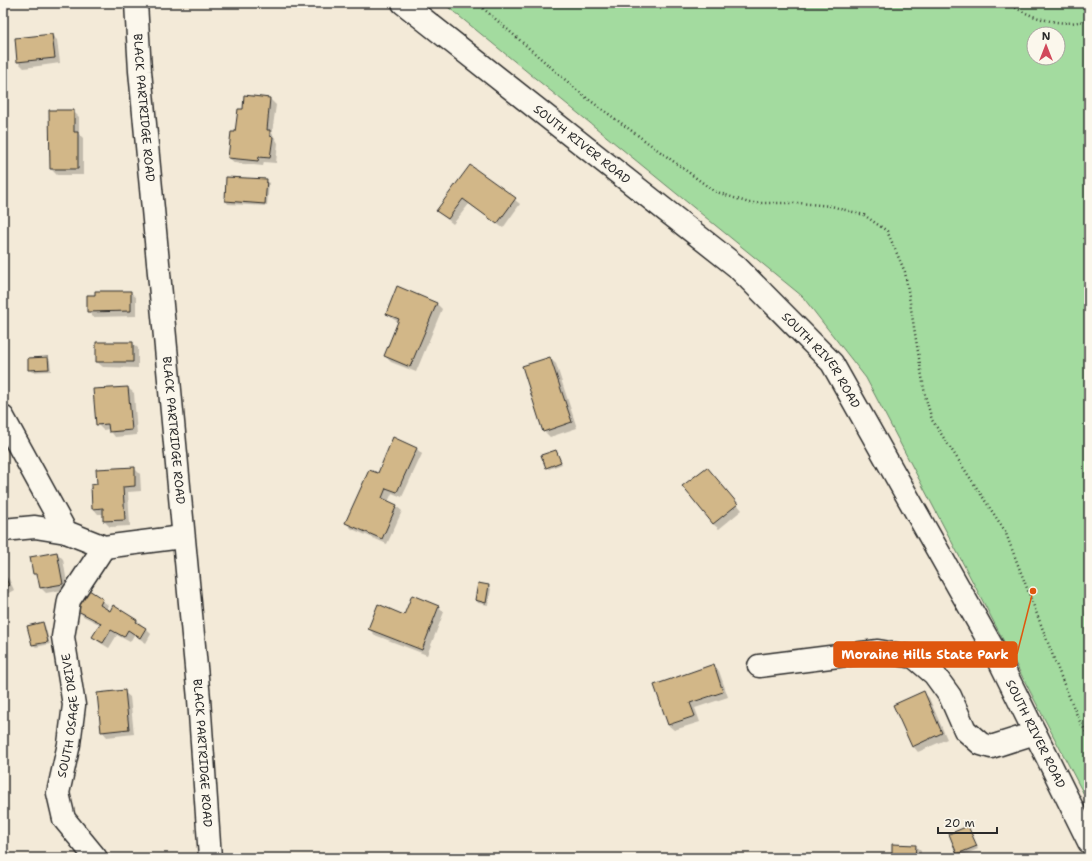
<svg xmlns="http://www.w3.org/2000/svg" width="1092" height="861" font-family="'Shantell Sans',sans-serif">
	<style>
		.green { fill: #a3db9f; stroke: #678365; fill-rule: evenodd }
		.shadow { fill: #0003 }
		.building { fill: #d2b788; stroke: #2b2b2b }
		.lines { fill: none; stroke-linecap: round; stroke-linejoin: round }
		.minor-casing { stroke: #2b2b2b; stroke-width: 25 }
		.path { stroke: #2b2b2b; stroke-width: 2.5; stroke-dasharray: 1 3; stroke-linecap: butt }
		.minor { stroke: #fbf7ec; stroke-width: 22 }
		.labels { text-anchor: middle; stroke-width: 4; stroke-linejoin: round; paint-order: stroke }
		.street-label { font-size: 12px; fill: #2b2b2b; stroke: #fbf7ec }
		.leader { fill: none; stroke: #df570e; stroke-width: 1.5 }
		.callout-dot { fill: #df570e; stroke: #fbf7ec; stroke-width: 1.5 }
		.callout { fill: #df570e; stroke: #df570e; stroke-width: 1.5 }
		.callout-label { font-size: 13px; text-anchor: middle; font-weight: bold; fill: #fff }
	</style>
	<rect width="100%" height="100%" fill="#f3ead8"/>
	<filter id="ink" filterUnits="userSpaceOnUse"><feTurbulence type="fractalNoise" baseFrequency=".025" numOctaves="2"/><feDisplacementMap in="SourceGraphic" scale="8" xChannelSelector="R" yChannelSelector="G"/><feConvolveMatrix kernelMatrix="1 2 1 2 8 2 1 2 1" color-interpolation-filters="sRGB"/></filter>
	<g filter="url(#ink)">
		<!-- green -->
		<path class="green" d="M443,3H1089V804L866,378L802,296ZM1034,34H1058V58H1034Z"/>
		<!-- shadow -->
		<path class="shadow" d="M52,35L57,40L60,63L24,68L18,62L16,39Z
			M245,96L270,99L276,105L272,133L278,143L276,163L264,162L263,166L235,163L229,158L243,111Z
			M50,111H73L79,117V134L83,138V175H57L51,169Z
			M471,166L520,204L503,228L469,204L453,224L437,211Z
			M227,178L266,180L269,183L267,206L228,204L226,201Z
			M130,292L136,297V316L93,317L88,311Z
			M437,304L442,309L416,372L391,362L385,356L399,322L393,319L387,314Z
			M132,343L138,348V368L103,367L97,362Z
			M48,358L50,360L51,371L32,372L29,369Z
			M550,358L556,364L577,428L550,437L544,431Z
			M128,388L134,393L137,435L115,437L109,429L103,430L97,424L94,390Z
			M416,448L422,454L402,497L392,493L388,502L396,506L402,511L387,544L352,529L346,523L378,475Z
			M556,451L562,464L549,469L547,467Z
			M134,468L140,474L141,491L128,492L130,526L110,527L104,521V514H98L93,508L98,485Z
			M707,468L742,510L719,529L713,524Z
			M57,553L63,559L68,589L46,593L41,588L39,579L34,574Z
			M3,574L9,579L14,590L5,595L7,601L3,603Z
			M479,584L489,586L491,589L488,605L478,603L476,600Z
			M89,591L108,605L106,610L137,620L151,634L146,643L134,635L130,642L117,635L109,648L99,642L94,637L101,625L83,616L78,610Z
			M438,606L444,612L427,655L375,635L369,629Z
			M43,623L45,626L50,644L36,647L33,645L29,627Z
			M714,666L719,671L728,697L695,708L700,722L674,730L668,725L655,686Z
			M124,692L130,697L134,734L107,737L102,731Z
			M923,692L929,698L947,739L918,752L913,746Z
			M968,827L978,849L961,856L950,835Z
			M915,846L921,851V858H893Z"/>
		<!-- building -->
		<path class="building" d="M52,34L55,58L17,62L15,38Z
			M244,95L270,98L267,130H270V136L273,137L270,158L259,157L258,161L228,158L231,132H235L238,109H243Z
			M49,110H74V132H78V169H50Z
			M470,165L516,198L497,224L463,199L448,219L436,211Z
			M226,177L267,179L265,204L225,201Z
			M397,286L437,303L410,367L384,356L399,319L386,314Z
			M95,291H131V311L87,312V295H95Z
			M96,342H133V362H96Z
			M48,357L49,369L28,370V358Z
			M550,357L572,422L543,432L522,366Z
			M128,387L132,430L109,432L108,424L96,425L93,389Z
			M393,437L417,448L397,492L386,488L382,498L397,505L382,539L345,523L369,470L378,473Z
			M556,450L561,462L546,468L541,455Z
			M135,467V486L123,487L125,520L103,521V508L92,509L91,485L97,484L96,469Z
			M707,467L738,504L713,524L682,486Z
			M57,552L63,584L40,588L37,574H33L30,557Z
			M3,573L9,585L3,588Z
			M478,583L489,585L486,603L475,600Z
			M89,590L103,599L100,605L110,611L113,605L137,620L136,622L146,628L140,638L128,630L124,637L111,630L103,643L92,637L101,623L76,610Z
			M412,595L439,606L422,650L368,629L378,604L404,615Z
			M43,622L48,642L32,645L27,626Z
			M714,664L723,692L690,703L695,716L668,725L654,685Z
			M125,690L129,729L101,732L97,693Z
			M924,691L942,733L912,747L893,705Z
			M968,826L977,846L957,854L949,834Z
			M892,844L916,845L915,858H892Z"/>
		<g class="lines">
			<defs>
				<g id="minor">
					<path id="s1" d="M136,3L140,71L199,699L210,858"/>
					<path id="s2" d="M403,3L736,266L832,363L995,652L1089,842"/>
					<path d="M3,417L66,532"/>
					<path d="M3,530L35,527L66,532L104,547L182,537"/>
					<path d="M759,666L878,651L914,657L934,674L950,696L965,730L981,744L991,747L1035,733"/>
					<path id="s3" d="M96,858L64,819L58,793L69,744L74,705L63,637L69,600L104,547"/>
				</g>
			</defs>
			<!-- minor casing -->
			<use href="#minor" class="minor-casing"/>
			<!-- path -->
			<path class="path" d="M477,3L584,96L714,191L749,203H799L831,206L864,215L887,231L905,272L925,395L932,420L1005,531L1063,682L1079,720L1089,737
				M1009,3C1028,18 1066,29 1089,19"/>
			<!-- minor -->
			<use href="#minor" class="minor"/>
		</g>
	</g>
	<g class="labels">
		<!-- street labels -->
		<g class="street-label">
			<text dy="4" stroke="none"><textPath href="#s1" startOffset="105">BLACK PARTRIDGE ROAD</textPath></text>
			<text dy="4" stroke="none"><textPath href="#s2" startOffset="228">SOUTH RIVER ROAD</textPath></text>
			<text dy="4" stroke="none"><textPath href="#s2" startOffset="552">SOUTH RIVER ROAD</textPath></text>
			<text dy="4" stroke="none"><textPath href="#s1" startOffset="429">BLACK PARTRIDGE ROAD</textPath></text>
			<text dy="4" stroke="none"><textPath href="#s3" startOffset="156">SOUTH OSAGE DRIVE</textPath></text>
			<text dy="4" stroke="none"><textPath href="#s2" startOffset="984">SOUTH RIVER ROAD</textPath></text>
			<text dy="4" stroke="none"><textPath href="#s1" startOffset="753">BLACK PARTRIDGE ROAD</textPath></text>
		</g>
	</g>
	<!-- callouts -->
	<path class="leader" d="M1033 591L1017 654"/>
	<circle class="callout-dot" cx="1033" cy="591" r="4"/>
	<rect class="callout" x="834" y="642" width="183" height="25" rx="4"/>
	<g class="callout-label">
		<text x="925" y="659">Moraine Hills State Park</text>
	</g>
	<!-- margin -->
	<rect width="1092" height="861" fill="none" stroke="#fbf7ec" stroke-width="16"/>
	<rect x="8" y="8" width="1076" height="845" fill="none" stroke="#2b2b2b" stroke-width="1.5" filter="url(#ink)"/>
	<!-- north arrow -->
	<g transform="translate(1046 46)"><circle r="19" fill="#fbf7ec" stroke="#a8a59f"/>
	<path d="M0-3L7 15L0 10L-7 15Z" fill="#d1495b"/>
	<text y="-6" font-size="11" font-weight="bold" text-anchor="middle" fill="#2b2b2b">N</text>
	</g>
	<!-- scale -->
	<path d="M938 827v6h59v-6" fill="none" stroke="#2b2b2b" stroke-width="2"/>
	<text x="944" y="827" font-size="12" fill="#2b2b2b" stroke="#fbf7ec" stroke-width="3" paint-order="stroke">20 m</text>
</svg>
